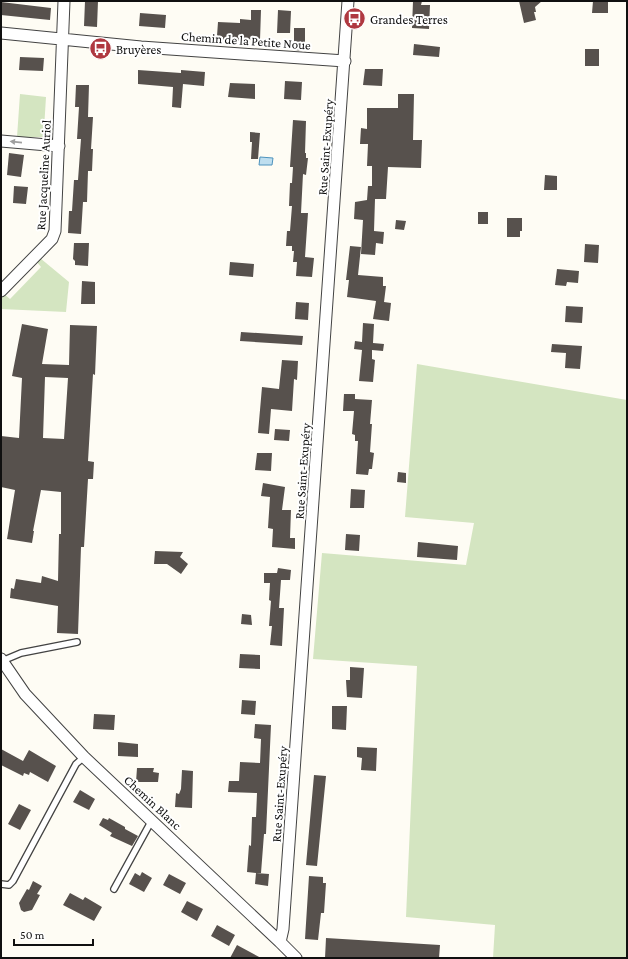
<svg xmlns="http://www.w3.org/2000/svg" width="628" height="959" font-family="'Crimson Pro',serif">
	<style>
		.green { fill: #d4e5c1 }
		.water { fill: #bedeef; stroke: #4e93bd }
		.building { fill: #57514d; fill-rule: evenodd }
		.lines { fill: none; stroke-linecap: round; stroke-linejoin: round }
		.service-casing { stroke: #434343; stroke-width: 8 }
		.minor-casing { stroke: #434343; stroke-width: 13 }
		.service { stroke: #fff; stroke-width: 5.5 }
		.minor { stroke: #fff; stroke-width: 11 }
		.oneway { fill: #9f9f9f }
		.labels { text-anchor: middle; stroke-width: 4; stroke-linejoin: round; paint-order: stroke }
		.poi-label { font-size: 13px; fill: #101010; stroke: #fff; text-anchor: start }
		.street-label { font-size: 13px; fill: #101010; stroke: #fff }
	</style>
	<rect width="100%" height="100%" fill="#fefcf4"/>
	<!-- green -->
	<path class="green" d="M20,94L46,97L44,129H54L50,135L46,137H17Z
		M40,258L69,282L66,312L1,309V297L4,294L10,299L41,267L36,261Z
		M417,364L627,400V958H493L495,925L406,917L417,666L313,659L322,553L466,565L474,523L405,517Z"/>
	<!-- water -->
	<path class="water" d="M260,157L273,158L272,165H259Z"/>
	<!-- building -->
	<path class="building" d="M85,1H98L97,27L84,26Z
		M413,1H422L421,5H430L429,29L412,28Z
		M519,1H542L535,7L536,12H534L536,20L524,23Z
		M593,1H608V13H592Z
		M1,2L51,8L50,20L1,15Z
		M251,10H261L260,40L243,39V41L223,40V37L217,36L218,22L240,23V19L251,20Z
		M278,10L291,11L290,33H277Z
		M140,13L166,15L165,28L139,26Z
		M294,28H305V51L294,50Z
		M414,44L440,47L439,57L413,55Z
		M585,49H599V66H585Z
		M20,57L44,58L43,71L19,70Z
		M365,69H383L382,86L363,85Z
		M138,70L181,73V70L205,72L204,86L183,84L181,108L172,107L173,87L138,84Z
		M285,81L302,82L301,100L284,99Z
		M230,83L255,84V99L228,97Z
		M76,85H89L88,117H93L91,149H93L92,171H88L87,202H83L81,234L68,233L69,211H72L74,180H78L81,139H77L79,107H75Z
		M398,94H414L413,140H422L421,168L388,167L386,199H375L374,231L384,232L383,244L376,243L375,255L361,254L363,220L354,219L355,202L367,200L368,186H372V166H367L368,144H360L361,128L367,129V108H398Z
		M293,120L306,121L305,153H306V158H308L306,175L303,174L301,213H308L305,257L314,258L312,277L296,276L297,262H293L294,251H292V246H286L287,231H290L292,206H289L290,183H292L293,167H290Z
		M250,132L260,133L258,159H251L252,142H250Z
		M9,153L24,155L21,177L7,175Z
		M545,175L557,176V190H544Z
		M14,186L28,187L26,204L13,203Z
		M478,212H488V224H478Z
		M507,218H522V231H520V237H507Z
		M396,220L406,221L404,230L395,229Z
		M74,243H89L88,266L75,265V261L73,259Z
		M585,244L599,245L598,263L584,262Z
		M350,246L361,247L358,275L383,277V286H386L384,302L391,303L389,321L373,319L376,301L347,297L349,280H346Z
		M230,262L254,264L253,277L229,275Z
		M557,269L579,271L578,283L567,282L566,286L555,285Z
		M82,281L95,282V304H81Z
		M296,302L309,303L308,320L295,319Z
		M566,306L583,307L582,323L565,322Z
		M363,323L374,324L373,343L384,344L383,351L372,350V359L375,360L373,382L359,381L362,350L354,349L355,341L362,342Z
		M22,324L48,329L42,364L69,365L70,325L97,326L95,375L93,374L88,461L94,462L93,479H88L84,547H81L78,634L57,633L58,606L10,598L11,588L14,589L16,579L41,583L42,576L58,581L59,534H61V492L41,490L33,531H34L32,543L7,539L15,490L1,487V436L19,438L22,378L12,376ZM45,377L68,378L64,439L43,438Z
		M241,332L303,336L302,345L240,341Z
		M552,344L582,346L580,369L565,368L566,353L551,352Z
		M282,360L298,361L297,380L294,379L292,411L271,409L269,434L258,433L262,387L279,389Z
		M344,394H355V399L372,400L370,424H372L370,452L374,453L372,469H369L368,475L356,474L358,441H355V435L352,434L354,411H343Z
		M275,429L290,430L289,441L274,440Z
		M257,453H272L271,471L255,470Z
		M398,472L406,473V483L397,482Z
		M263,483L285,487L282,510H291L290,538H295V549L272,547L273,529L268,528L270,497L261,496Z
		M351,489L365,490L364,508H350Z
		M346,534L360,535L359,551L345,550Z
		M418,542L458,546L457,560L417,557Z
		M155,551L183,552L180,557L188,564L181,574L167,564H154Z
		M278,568L291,570L290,580H281L279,608H284L282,646L270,645L272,626H269L271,601L269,600L270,583H264V573H277Z
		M242,614L251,615L252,625L241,624Z
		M240,654L260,655V669L239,668Z
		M350,667L364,668L362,698L347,697L346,680H350Z
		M242,700L256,701L255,715L241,714Z
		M332,706H347L346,730L332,729Z
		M94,714L115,715L114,730L93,729Z
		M255,724L271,725L266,834H264L261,873H256L269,874L268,886L255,884L256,873L247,872L249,845L251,846L252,817H256L257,793L228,792L229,781H239L240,762L260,763L261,739L254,738Z
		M118,742L138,744V757L118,756Z
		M357,747L377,748L376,771L361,770L362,758L357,757Z
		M1,749L23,761L29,750L56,766L48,782L30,772L29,775L24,773L23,776L1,765Z
		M137,768H154L153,772L159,773L158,782H136Z
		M182,770L193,771L192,808L175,807L176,793L179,794L181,789Z
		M314,775L326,776L317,866L306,865Z
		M80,790L95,799L89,810L73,802Z
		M19,804L31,810L20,830L8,824Z
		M103,818L108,820L109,818L125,827V829L138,836L132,846L110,836L112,833L99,825Z
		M142,872L152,878L144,892L129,884L135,873L140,876Z
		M169,874L186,883L180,894L163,885Z
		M309,876L323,877V883H326L324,913H321L318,940L305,939Z
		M33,881L42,886L37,894L40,895L32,910L24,912L21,910L19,903L27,889L29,890Z
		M70,893L83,900L85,897L102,907L94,921L63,905Z
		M187,901L203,909L197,921L181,912Z
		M217,925L235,935L229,946L211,936Z
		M326,938L440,945L439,958H325Z
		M237,945L261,958H230Z"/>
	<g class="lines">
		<defs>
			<path id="service" d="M2,661L21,653L77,642
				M1,884L9,885L13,881L76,764L84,757
				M114,889L152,820"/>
			<path id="minor" d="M1,33L141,47L345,61
				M1,141L59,146
				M1,291L52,239L55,231L64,1
				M1,659L25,694L84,757L280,942L296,958
				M280,942L283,929L348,1"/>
		</defs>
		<!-- service casing -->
		<use href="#service" class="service-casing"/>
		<!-- minor casing -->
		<use href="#minor" class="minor-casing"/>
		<!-- service -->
		<use href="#service" class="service"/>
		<!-- minor -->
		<use href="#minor" class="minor"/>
	</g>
	<!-- one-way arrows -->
	<defs><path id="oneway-solid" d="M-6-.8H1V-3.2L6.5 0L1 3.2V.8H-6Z"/></defs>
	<use class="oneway" href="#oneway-solid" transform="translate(16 142) rotate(-174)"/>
	<!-- icons -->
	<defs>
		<symbol id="bus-disc" viewBox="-11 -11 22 22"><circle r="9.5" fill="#af3840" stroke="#fff"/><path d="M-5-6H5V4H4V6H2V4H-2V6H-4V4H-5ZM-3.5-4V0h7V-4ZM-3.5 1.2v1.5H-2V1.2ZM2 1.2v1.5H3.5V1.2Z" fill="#fff"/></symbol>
	</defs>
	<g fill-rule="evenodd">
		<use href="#bus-disc" x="342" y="6" width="25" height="25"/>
		<use href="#bus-disc" x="88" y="36" width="25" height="25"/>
	</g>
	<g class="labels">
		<!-- poi labels -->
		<g class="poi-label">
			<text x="370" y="24">Grandes Terres</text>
			<text x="116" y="54">Bruyères</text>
		</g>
		<!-- street labels -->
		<g class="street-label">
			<text transform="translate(246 40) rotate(4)" y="5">Chemin de la Petite Noue</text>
			<text transform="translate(325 147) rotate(-86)" y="5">Rue Saint-Exupéry</text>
			<text transform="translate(43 175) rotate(-87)" y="5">Rue Jacqueline Auriol</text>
			<text transform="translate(302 471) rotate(-86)" y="5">Rue Saint-Exupéry</text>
			<text transform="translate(279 794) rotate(-86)" y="5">Rue Saint-Exupéry</text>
			<text transform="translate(153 802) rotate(43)" y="5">Chemin Blanc</text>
		</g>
	</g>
	<!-- border -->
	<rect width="628" height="959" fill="none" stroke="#101010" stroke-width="4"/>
	<!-- scale -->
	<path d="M14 939v6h79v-6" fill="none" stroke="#101010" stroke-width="2"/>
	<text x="20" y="939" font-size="12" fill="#101010" stroke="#ffffff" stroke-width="3" paint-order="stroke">50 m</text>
</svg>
